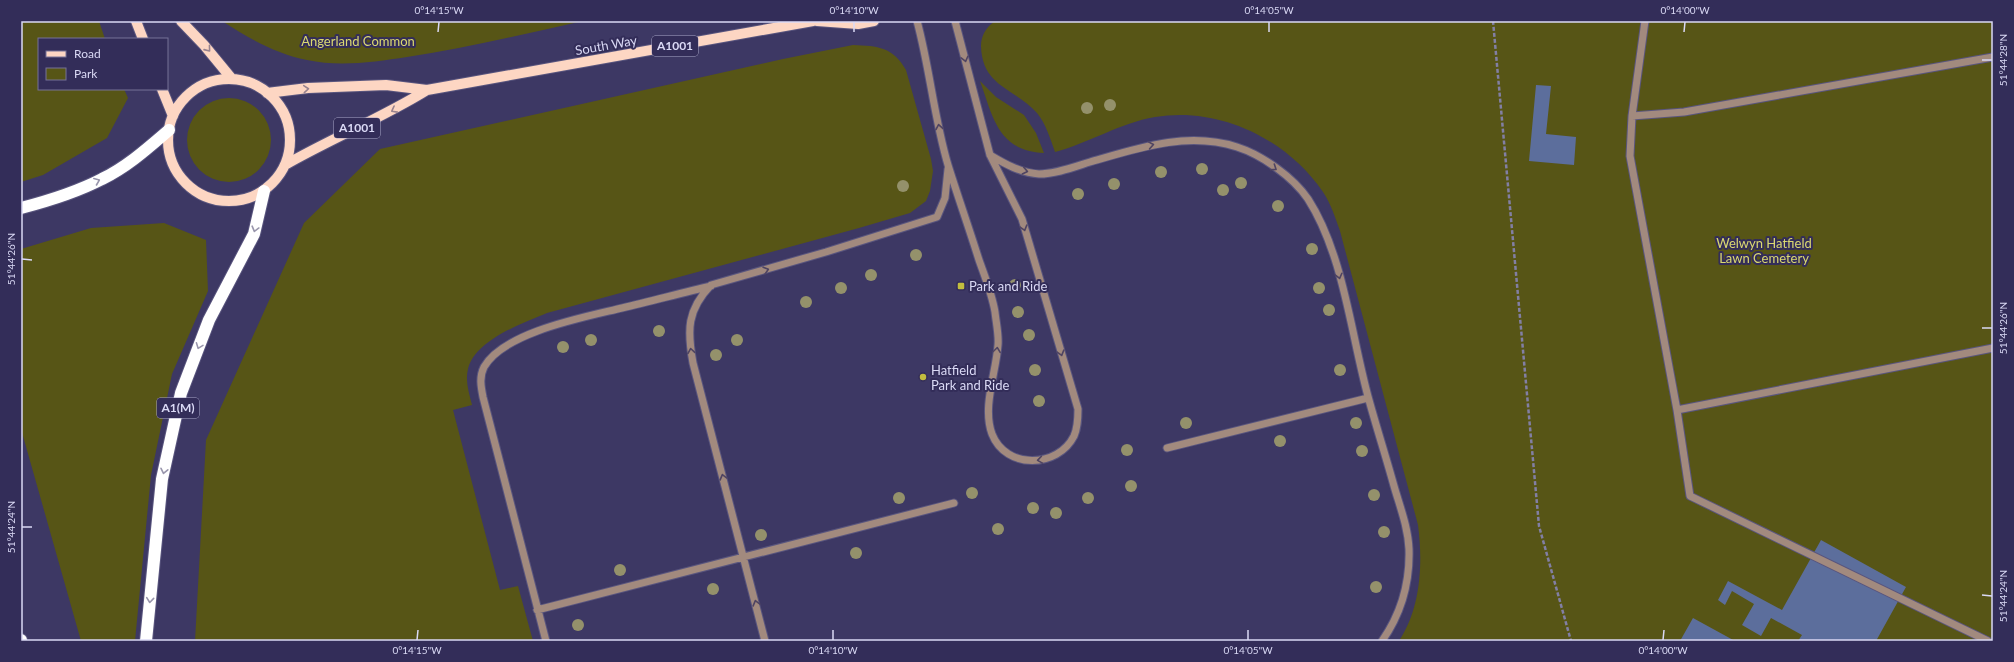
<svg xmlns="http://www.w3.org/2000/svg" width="2014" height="662" font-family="Lato,sans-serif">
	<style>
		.green { fill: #575516 }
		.building { fill: #5c6e9c }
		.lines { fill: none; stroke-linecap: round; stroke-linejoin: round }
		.minor-casing { stroke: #59557e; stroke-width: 9 }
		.major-casing { stroke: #59557e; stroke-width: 12 }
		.highway-casing { stroke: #59557e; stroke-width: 14 }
		.path { stroke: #827fa4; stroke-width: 2.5; stroke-dasharray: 4 2; stroke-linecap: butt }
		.minor { stroke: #a28a7e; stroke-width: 7 }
		.major { stroke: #fdd6c3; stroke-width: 10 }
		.highway { stroke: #fff; stroke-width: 12 }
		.tree { fill: #94916b }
		.oneway { stroke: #98828e }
		.oneway2 { stroke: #4f4462 }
		.oneway3 { stroke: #9996ac }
		.ticks { fill: none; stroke: #dad9f5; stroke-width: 1.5 }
		.poi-dot { fill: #c2bd3f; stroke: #332d59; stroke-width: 1.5 }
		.labels { text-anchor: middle; stroke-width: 4; stroke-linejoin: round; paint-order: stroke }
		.shield { fill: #332d59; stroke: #a8a5c6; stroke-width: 1 }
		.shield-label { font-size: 12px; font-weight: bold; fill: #dad9f5 }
		.park-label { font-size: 13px; fill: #dbd971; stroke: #332d59 }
		.street-label { font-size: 13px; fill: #dad9f5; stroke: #332d59 }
		.poi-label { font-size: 13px; fill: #dad9f5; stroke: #332d59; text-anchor: start }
		.neatline { fill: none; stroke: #dad9f5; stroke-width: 1.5 }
		.ticks-label { font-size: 10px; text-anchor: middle; fill: #dad9f5 }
	</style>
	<rect width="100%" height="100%" fill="#3d3864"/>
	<!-- green -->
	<path class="green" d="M21,21H99L105,39H39V89H124L128,98L107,138L43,175L21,182Z
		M222,21H583C524,34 466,48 407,57C375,62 339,67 307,60C276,54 248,38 222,21Z
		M995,21H1993V641H1399C1421,608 1423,563 1418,525L1340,231C1335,217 1331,204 1323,192C1287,139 1219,106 1155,117C1120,123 1089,143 1055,152C1050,138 1046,124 1037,113C1015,88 982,87 981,46C981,36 986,27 995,21Z
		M853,45C878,46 893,47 906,70L931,159L933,171L930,191L926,201L910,213L859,228L547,313C523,323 475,340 468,369C465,381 469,393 472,405L453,410L500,590L518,586L533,641H195L206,440L304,223L380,149L783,59Z
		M980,81L996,97L1024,115L1036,133L1044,153C998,151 993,117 980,81Z
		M187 140a42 42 0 1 1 84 0a42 42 0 1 1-84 0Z
		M164,223L206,240L208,291L172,374L151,475L135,641H81L21,429V249L91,228Z"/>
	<!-- building -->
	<path class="building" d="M1536,85L1551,86L1546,134L1576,137L1574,165L1529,161Z
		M1821,540L1906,587L1876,641H1798L1802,635L1771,618L1761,636L1742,625L1754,604L1732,591L1725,605L1718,600L1728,581L1782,610Z
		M1693,618L1735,641H1680Z"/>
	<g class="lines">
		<defs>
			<path id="minor" d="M917,21C930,69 934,118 948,165C958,197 969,228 979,260C985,277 992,294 995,312C996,322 999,335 998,345C996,373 982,407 992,434C1006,470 1058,468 1074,436C1078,427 1078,418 1078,409L1022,219L990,155L955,21
				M1645,21L1632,116L1630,156L1677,410L1690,496L1988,641
				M1632,116L1684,112L1993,57
				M990,155C1005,164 1021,173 1039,174C1056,174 1074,167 1090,162C1138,148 1187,131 1237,147C1262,155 1293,177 1308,199C1344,255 1351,336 1369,400C1377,429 1386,457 1394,486C1400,507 1408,527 1409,549C1410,582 1401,614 1382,641
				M1677,410L1993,348
				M1167,448L1368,398
				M537,610L954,503
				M546,641L483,397C481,387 479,377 484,367C504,332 585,317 622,308C652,301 681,293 711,286
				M765,641L693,363C687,330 687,310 711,285L826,252L937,217L945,198L948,169"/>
			<path id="major" d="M136,21L143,39
				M181,21L204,45L232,79
				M817,21L858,24L874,21
				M168 140a61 61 0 1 1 122 0a61 61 0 1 1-122 0Z
				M162,89L173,116
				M267,93L308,88L386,85L427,90L813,21
				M285,165C332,138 382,118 427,90"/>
			<path id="highway" d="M21,208C48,201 77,192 102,179C127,167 148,148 169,130
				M21,640V641
				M146,641L162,479L181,393L209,320L254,234L264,191"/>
		</defs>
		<!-- minor casing -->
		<use href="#minor" class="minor-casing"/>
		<!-- major casing -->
		<use href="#major" class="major-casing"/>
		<!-- highway casing -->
		<use href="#highway" class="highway-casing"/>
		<!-- path -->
		<path class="path" d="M1493,21L1539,526L1571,641"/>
		<!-- minor -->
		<use href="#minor" class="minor"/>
		<!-- major -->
		<use href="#major" class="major"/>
		<!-- highway -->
		<use href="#highway" class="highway"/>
	</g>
	<!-- trees -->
	<g class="tree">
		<circle cx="1110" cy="105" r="6"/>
		<circle cx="1087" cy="108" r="6"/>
		<circle cx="1202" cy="169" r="6"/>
		<circle cx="1161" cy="172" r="6"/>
		<circle cx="1241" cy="183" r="6"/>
		<circle cx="1114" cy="184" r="6"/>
		<circle cx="903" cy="186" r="6"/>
		<circle cx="1223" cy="190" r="6"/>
		<circle cx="1078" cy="194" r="6"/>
		<circle cx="1278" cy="206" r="6"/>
		<circle cx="1312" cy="249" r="6"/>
		<circle cx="916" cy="255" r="6"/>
		<circle cx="871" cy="275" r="6"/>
		<circle cx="1015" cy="285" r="6"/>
		<circle cx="841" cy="288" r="6"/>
		<circle cx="1319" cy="288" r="6"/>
		<circle cx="806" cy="302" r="6"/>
		<circle cx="1329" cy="310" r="6"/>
		<circle cx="1018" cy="312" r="6"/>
		<circle cx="659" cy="331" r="6"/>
		<circle cx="1029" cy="335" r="6"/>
		<circle cx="591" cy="340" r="6"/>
		<circle cx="737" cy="340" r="6"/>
		<circle cx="563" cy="347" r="6"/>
		<circle cx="716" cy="355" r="6"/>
		<circle cx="1035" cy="370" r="6"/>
		<circle cx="1340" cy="370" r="6"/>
		<circle cx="1039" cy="401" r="6"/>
		<circle cx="1186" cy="423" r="6"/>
		<circle cx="1356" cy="423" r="6"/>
		<circle cx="1280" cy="441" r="6"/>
		<circle cx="1127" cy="450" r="6"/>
		<circle cx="1362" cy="451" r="6"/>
		<circle cx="1131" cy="486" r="6"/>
		<circle cx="972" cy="493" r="6"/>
		<circle cx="1374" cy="495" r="6"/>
		<circle cx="899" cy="498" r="6"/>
		<circle cx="1088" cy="498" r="6"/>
		<circle cx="1033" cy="508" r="6"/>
		<circle cx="1056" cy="513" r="6"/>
		<circle cx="998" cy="529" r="6"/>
		<circle cx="1384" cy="532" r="6"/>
		<circle cx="761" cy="535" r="6"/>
		<circle cx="856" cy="553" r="6"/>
		<circle cx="620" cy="570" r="6"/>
		<circle cx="1376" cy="587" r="6"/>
		<circle cx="713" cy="589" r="6"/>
		<circle cx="578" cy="625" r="6"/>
	</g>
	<!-- one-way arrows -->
	<defs><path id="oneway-chevron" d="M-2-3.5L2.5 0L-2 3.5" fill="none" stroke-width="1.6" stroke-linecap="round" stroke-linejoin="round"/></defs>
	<g class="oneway">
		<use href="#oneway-chevron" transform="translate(208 49) rotate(51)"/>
		<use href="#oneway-chevron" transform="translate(306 89) rotate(-5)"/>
		<use href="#oneway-chevron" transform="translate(394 110) rotate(152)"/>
	</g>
	<g class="oneway2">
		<use href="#oneway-chevron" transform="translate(965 59) rotate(76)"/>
		<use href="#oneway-chevron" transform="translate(939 127) rotate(-100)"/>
		<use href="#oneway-chevron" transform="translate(1151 145) rotate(-10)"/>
		<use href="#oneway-chevron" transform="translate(1274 168) rotate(34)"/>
		<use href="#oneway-chevron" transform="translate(1025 171) rotate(12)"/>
		<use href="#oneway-chevron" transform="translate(1024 228) rotate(74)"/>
		<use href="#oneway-chevron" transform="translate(766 270) rotate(-16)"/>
		<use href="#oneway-chevron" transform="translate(1339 276) rotate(76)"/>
		<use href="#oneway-chevron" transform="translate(997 350) rotate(-82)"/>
		<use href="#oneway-chevron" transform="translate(691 351) rotate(-99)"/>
		<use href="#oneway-chevron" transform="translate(1061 353) rotate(74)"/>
		<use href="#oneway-chevron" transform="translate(1040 460) rotate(171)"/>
		<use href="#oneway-chevron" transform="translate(723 477) rotate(-105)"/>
		<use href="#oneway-chevron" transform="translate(756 603) rotate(-105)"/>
	</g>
	<g class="oneway3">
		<use href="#oneway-chevron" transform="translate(97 181) rotate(-22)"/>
		<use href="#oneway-chevron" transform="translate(255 229) rotate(105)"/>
		<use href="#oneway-chevron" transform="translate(199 346) rotate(111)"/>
		<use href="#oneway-chevron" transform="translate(164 471) rotate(102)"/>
		<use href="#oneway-chevron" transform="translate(150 600) rotate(96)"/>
	</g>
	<!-- ticks -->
	<path class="ticks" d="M438,32L439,22M854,32V22M1269,32V22M1684,32L1685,22M1982,60H1992M22,259L32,260M1982,328H1992M22,527H32M1982,595L1992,596M417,640L418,630M833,640V630M1248,640V630M1663,640L1664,630"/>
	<!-- markers -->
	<g class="poi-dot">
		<rect x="957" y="282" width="8" height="8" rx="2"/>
		<circle cx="923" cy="377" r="4"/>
	</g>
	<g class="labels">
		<!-- shield labels -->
		<g class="shield">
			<rect x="652" y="36" width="46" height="20" rx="3"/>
			<rect x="334" y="118" width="46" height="20" rx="3"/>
			<rect x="157" y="398" width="42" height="20" rx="3"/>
		</g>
		<g class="shield-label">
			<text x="675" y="50">A1001</text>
			<text x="357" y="132">A1001</text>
			<text x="178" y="412">A1(M)</text>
		</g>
		<!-- park labels -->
		<g class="park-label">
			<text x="358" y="46">Angerland Common</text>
			<text x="1764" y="248">Welwyn Hatfield<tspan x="1764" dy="15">Lawn Cemetery</tspan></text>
		</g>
		<!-- street labels -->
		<g class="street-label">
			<text transform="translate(606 45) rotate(-10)" y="5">South Way</text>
		</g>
		<!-- poi labels -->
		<g class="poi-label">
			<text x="969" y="291">Park and Ride</text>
			<text x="931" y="375">Hatfield<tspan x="931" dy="15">Park and Ride</tspan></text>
		</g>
	</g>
	<!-- border -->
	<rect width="2014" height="662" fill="none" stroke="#332d59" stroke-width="44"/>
	<!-- legend -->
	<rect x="38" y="38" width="130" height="52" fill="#332d59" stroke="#767297"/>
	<rect x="46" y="51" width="20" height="6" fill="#fdd6c3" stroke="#767297"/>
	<text x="74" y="58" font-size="12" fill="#dad9f5">Road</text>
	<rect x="46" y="68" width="20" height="12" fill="#575516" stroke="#767297"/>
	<text x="74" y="78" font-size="12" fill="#dad9f5">Park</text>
	<rect x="22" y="22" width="1970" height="618" class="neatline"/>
	<g class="ticks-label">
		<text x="439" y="14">0°14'15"W</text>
		<text x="854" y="14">0°14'10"W</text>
		<text x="1269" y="14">0°14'05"W</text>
		<text x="1685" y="14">0°14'00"W</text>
		<text transform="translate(2003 60) rotate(-90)" y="4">51°44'28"N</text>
		<text transform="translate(11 259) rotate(-90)" y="4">51°44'26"N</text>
		<text transform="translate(2003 328) rotate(-90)" y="4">51°44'26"N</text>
		<text transform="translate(11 527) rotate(-90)" y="4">51°44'24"N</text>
		<text transform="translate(2003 596) rotate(-90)" y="4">51°44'24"N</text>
		<text x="417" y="654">0°14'15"W</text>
		<text x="833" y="654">0°14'10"W</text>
		<text x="1248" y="654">0°14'05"W</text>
		<text x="1663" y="654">0°14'00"W</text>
	</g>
</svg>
